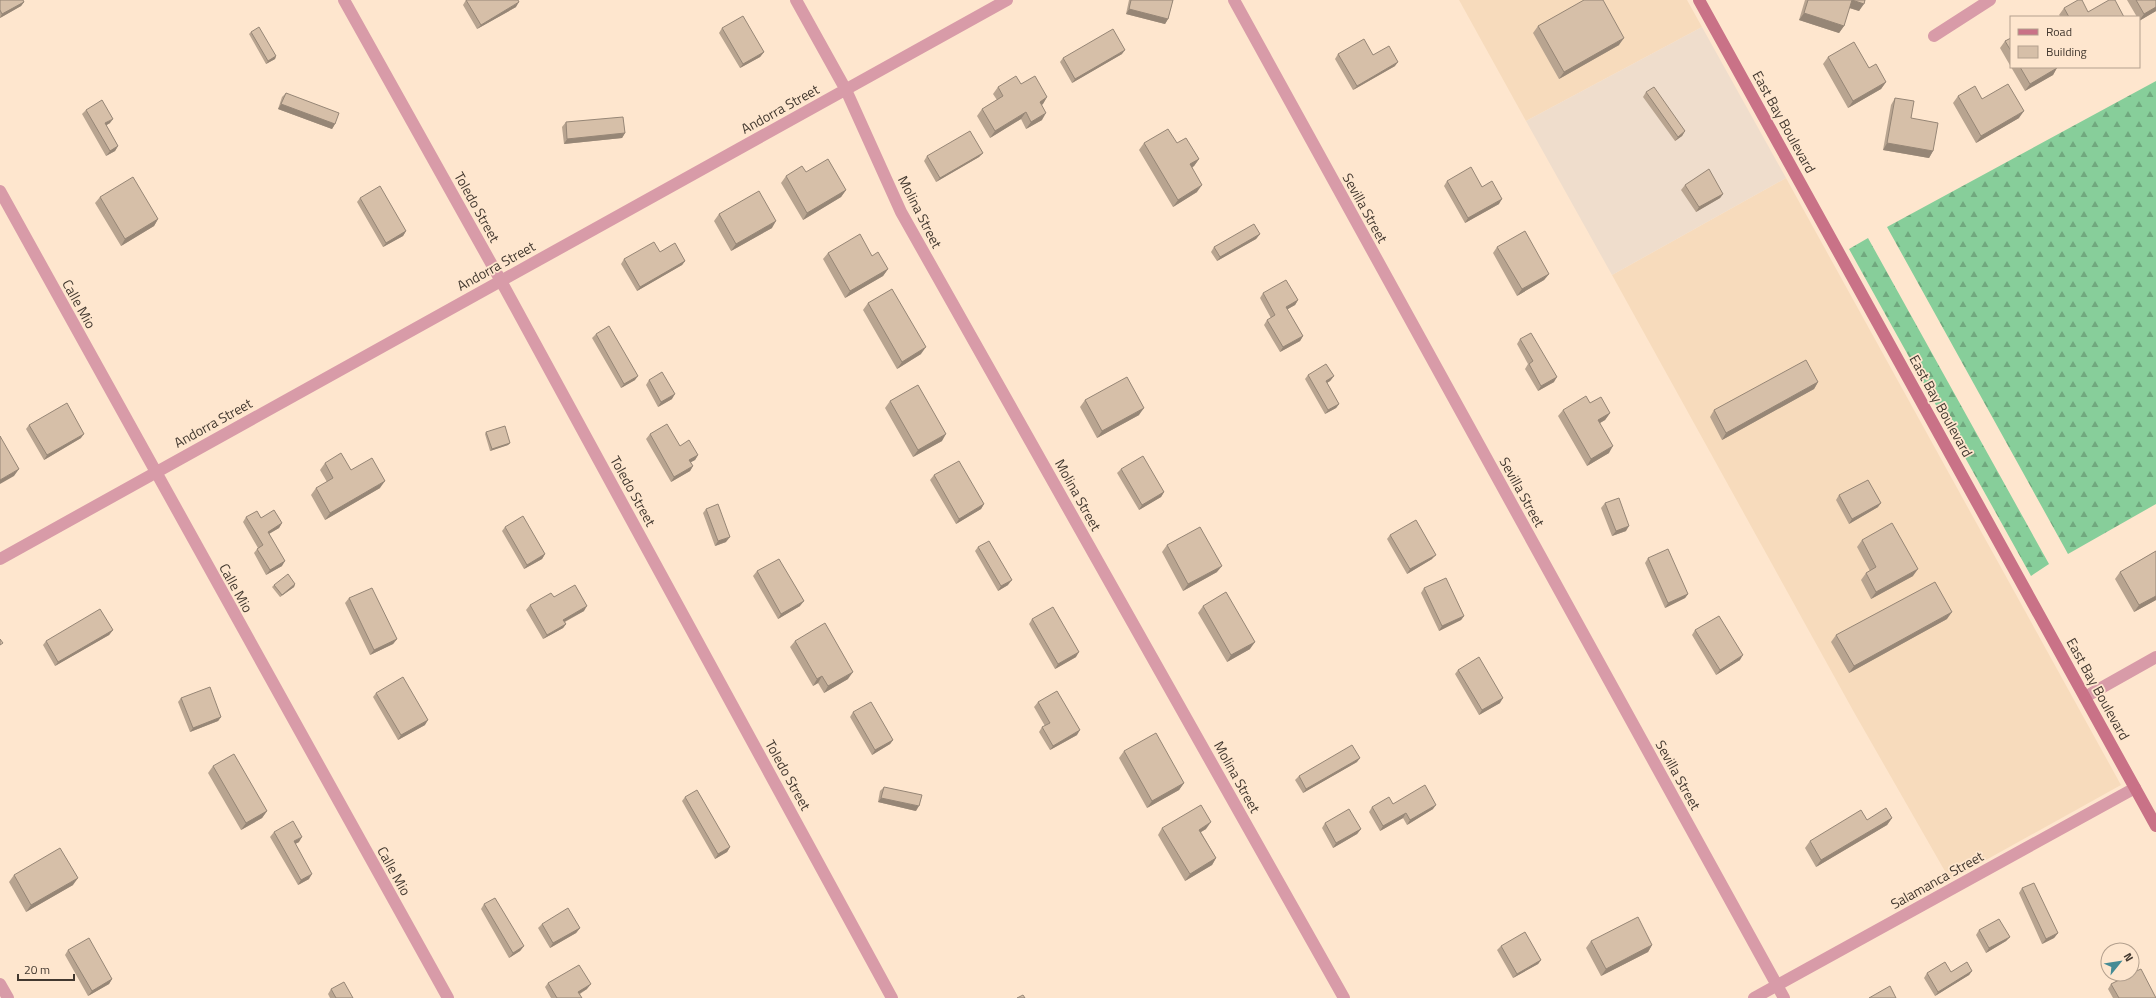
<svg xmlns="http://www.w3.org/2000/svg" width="2156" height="998" font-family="'Titillium Web',sans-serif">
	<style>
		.built { fill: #f7dbbc }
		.industrial { fill: #efddcc }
		.forest { fill: url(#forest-firs) }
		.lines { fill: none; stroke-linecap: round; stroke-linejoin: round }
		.street { stroke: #d89ba8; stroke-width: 12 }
		.secondary { stroke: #c97287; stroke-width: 12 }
		.wall { fill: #b8a490 }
		.shaded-wall { fill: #968676 }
		.building { fill: #d6bfa8; stroke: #968676 }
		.labels { text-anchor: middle; stroke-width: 3.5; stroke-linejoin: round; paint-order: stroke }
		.street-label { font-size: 14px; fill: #42382f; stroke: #fee6ce }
	</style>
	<defs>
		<pattern id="forest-firs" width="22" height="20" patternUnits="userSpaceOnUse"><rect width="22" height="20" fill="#87ce9a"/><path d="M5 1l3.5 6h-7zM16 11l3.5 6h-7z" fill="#70a87e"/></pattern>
	</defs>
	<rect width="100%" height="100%" fill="#fee6ce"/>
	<!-- built -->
	<path class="built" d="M1459,0H1687L1702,27L1526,121Z
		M1786,178L2121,785L1950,880L1855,714L1612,275Z"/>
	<!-- industrial -->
	<path class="industrial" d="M1702,27L1786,178L1612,275L1526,121Z"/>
	<!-- forest -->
	<path class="forest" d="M2156,81V504L2068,554L1887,227Z
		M1868,238L2049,564L2031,576L1849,249Z"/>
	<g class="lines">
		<!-- street -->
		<path class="street" d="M344,0L501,281L892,998
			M796,0L846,90L901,212L1344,998
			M1234,0L1784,998
			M1934,36L1990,0
			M0,191L448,998
			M0,559L1007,0
			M2085,697L2156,657
			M0,984L8,998
			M1754,998L2135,788"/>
		<!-- secondary -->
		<path class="secondary" d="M1699,0L2156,826"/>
	</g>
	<!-- wall -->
	<path class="wall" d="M0,0L24,2L21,6L0,18Z
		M466,0L516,7L477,29L463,5Z
		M1129,0H1173L1168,19L1165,24L1126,14Z
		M1805,0H1865L1859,11L1849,8L1844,26L1839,33L1799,20Z
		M2127,0H2156V11L2139,21V17H2137Z
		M2064,8L2088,12L2124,17H2061L2059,15Z
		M1538,26L1619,45L1559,79L1533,33Z
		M722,28L764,52L760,57L740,68L719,33Z
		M251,32L276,56L275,59L266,64L249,34Z
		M2011,38V67L2000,48L2005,41Z
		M1122,54L1072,83L1060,62L1063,58Z
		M1338,54L1373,55L1395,66L1353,90L1335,59Z
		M1828,57L1869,68L1886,82L1881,89L1848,108L1823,64Z
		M2011,67H2057L2053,75L2025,91Z
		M1021,84L1047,97L1042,105V120L1026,129L1021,119L990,138L977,116L982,109L997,100L993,94L998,87Z
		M1646,92L1685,131L1682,136L1675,141L1643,97Z
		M286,93L335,124L332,129L278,109L282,97Z
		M1958,96L1982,99L2019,118L1976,143L1953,103Z
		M1895,98L1911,118L1933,151L1929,158L1883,150L1891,105Z
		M86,110L110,123L106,125L118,146L115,151L106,156L82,114Z
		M566,122L625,133L622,138L564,144L562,127Z
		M1144,143H1177L1199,159L1194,166L1192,168L1197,192L1173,207L1139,150Z
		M983,153L979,157L936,182L924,161L927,156Z
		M806,172L846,190L841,197L803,220L781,183L786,176Z
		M1447,181L1482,187L1499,204L1465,223L1444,186Z
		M1685,185L1723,194L1720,198L1696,212L1681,190Z
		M100,197L158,219L154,226L121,246L95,203Z
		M360,198L406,231L403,236L383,247L357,202Z
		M719,214L772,228L731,251L714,221Z
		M1260,234L1256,239L1217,261L1211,252L1214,247Z
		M1497,247L1549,274L1544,280L1517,296L1493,253Z
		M660,252L685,261L682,265L637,291L621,264L624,259Z
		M828,253L872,256L888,269L883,276L845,298L823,259Z
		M1263,293L1298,300L1295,305L1287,309L1303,336L1300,341L1280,352L1264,325L1267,320L1271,318L1260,298Z
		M868,303L921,354L897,369L863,310Z
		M596,334L635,380L621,388L592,338Z
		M1520,339L1554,382L1538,391L1525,369L1528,364L1517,344Z
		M1308,375L1334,376L1330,381L1327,383L1339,404L1336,408L1325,414L1305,379Z
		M649,380L672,399L658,407L646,385Z
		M1818,382L1814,389L1722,440L1710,417L1714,410Z
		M1085,400L1139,415L1097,438L1080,407Z
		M890,401L942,441L913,457L885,408Z
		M1590,403L1610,413L1605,420L1600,423L1609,453L1587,466L1558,416L1563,410Z
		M29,425L81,438L44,460L26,429Z
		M486,432L510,443L508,445L490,451L485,434Z
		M650,434L680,446L698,455L695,460L690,462L693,466L690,471L671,482L646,439Z
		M325,463L380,488L325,520L311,495L316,488L327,482L320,470Z
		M1121,469L1164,492L1161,497L1139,510L1117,473Z
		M934,475L984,504L981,509L956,524L930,480Z
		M1839,495L1878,507L1849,524L1836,500Z
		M1605,503L1626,531L1612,536L1601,508Z
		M706,509L726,542L715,546L703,513Z
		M246,517L261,518L282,523L279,528L269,534L282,566L266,575L254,553L258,548L243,522Z
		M505,527L545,554L542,559L524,569L502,531Z
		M1390,535L1432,559L1407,574L1387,539Z
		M1862,540L1913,576L1871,599L1861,580L1866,573L1870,571L1857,547Z
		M1167,545L1217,572L1183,591L1162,552Z
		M978,547L1008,585L998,591L975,551Z
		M2156,551V600L2134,612L2115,579L2120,572Z
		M1648,558L1688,594L1685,598L1665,608L1645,563Z
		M757,571L800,606L778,619L753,576Z
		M295,584L294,587L280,597L272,587L274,585Z
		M1424,588L1464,616L1461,620L1439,631L1421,593Z
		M554,597L584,611L565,622L566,624L563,628L543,639L526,610L530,605Z
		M349,598L397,639L393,644L370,655L345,603Z
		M1203,606L1250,649L1227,662L1198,613Z
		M1032,619L1076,657L1055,669L1029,624Z
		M1947,619L1849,673L1831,642L1836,635Z
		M113,630L109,635L55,666L43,645L46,641Z
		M1695,630L1740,660L1716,675L1692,635Z
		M795,641L848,679L824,693L818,683L813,686L790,647Z
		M1458,670L1500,703L1479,715L1455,674Z
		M376,693L425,725L398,740L373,697Z
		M181,698L221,717L218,721L190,732L178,702Z
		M1038,702L1077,735L1050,750L1039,732L1042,727L1045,726L1034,707Z
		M853,712L893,740L890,744L872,755L850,717Z
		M1124,751L1184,783L1179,790L1147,808L1119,758Z
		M1357,762L1303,793L1295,780L1299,776Z
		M213,766L267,811L262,818L241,830L208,773Z
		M884,787L916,811L878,802L880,791Z
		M685,797L730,847L727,852L715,859L682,801Z
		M1372,807L1433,809L1407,825L1403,818L1380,831L1369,812Z
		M1892,818L1887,825L1816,867L1805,848L1810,841L1867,820Z
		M1325,823L1361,829L1357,834L1333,848L1322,828Z
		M1162,828L1206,829L1201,832L1216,858L1212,865L1185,881L1158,835Z
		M274,832L299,842L295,844L309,879L298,885L270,837Z
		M14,875L73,885L26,912L9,882Z
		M2022,888L2058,933L2054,938L2042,944L2019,893Z
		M484,904L524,946L520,951L509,958L481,909Z
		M542,924L580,928L576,933L550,948L538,928Z
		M1979,930L2010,937L2006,941L1986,953L1976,935Z
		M1591,941L1652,945L1648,952L1601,976L1586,948Z
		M1501,946L1541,960L1538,964L1513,978L1497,950Z
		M68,950L112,979L109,984L88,996L65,955Z
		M1972,971L1969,975L1935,996L1924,978L1927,973Z
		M548,983L587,989L580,994L582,998H551L545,987Z
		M2111,984L2156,998H2113L2108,989Z
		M331,989L353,998H330L328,994Z"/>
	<!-- shaded-wall -->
	<path class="shaded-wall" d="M1852,0L1864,4L1859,11L1847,7Z
		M24,2L21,6L0,18L2,14Z
		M519,2L516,7L477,29L481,25Z
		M2156,7V11L2139,21L2144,14Z
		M1129,9L1168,19L1165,24L1126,14Z
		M1804,13L1844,26L1839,33L1799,20Z
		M1624,38L1619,45L1559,79L1564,72Z
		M1125,50L1122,54L1072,83L1075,79Z
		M764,52L760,57L740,68L743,64Z
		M276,56L275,59L266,64L268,61Z
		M1398,62L1395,66L1353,90L1357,86Z
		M2057,68L2053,75L2025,91L2030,84Z
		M1886,82L1881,89L1848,108L1853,101Z
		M1047,97L1043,104L1035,109L1040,102Z
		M281,104L335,124L332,129L278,109Z
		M2024,111L2019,118L1976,143L1981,136Z
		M1026,112L1021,119L990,138L995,131Z
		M1046,113L1042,120L1026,129L1031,122Z
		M113,119L110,123L102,128L105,123Z
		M1685,131L1682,136L1675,141L1678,137Z
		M625,133L622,138L564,144L567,139Z
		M1887,143L1933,151L1929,158L1883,150Z
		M118,146L115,151L106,156L110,151Z
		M983,153L979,157L936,182L940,178Z
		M1199,159L1194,166L1185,171L1190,164Z
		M1202,185L1197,192L1173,207L1178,200Z
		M846,190L841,197L803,220L807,213Z
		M1723,194L1720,198L1696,212L1699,207Z
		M1502,199L1499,204L1465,223L1468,218Z
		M158,219L154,226L121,246L125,239Z
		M776,221L772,228L731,251L736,244Z
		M406,231L403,236L383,247L386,243Z
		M1260,234L1256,239L1217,261L1220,257Z
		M685,261L682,265L637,291L640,287Z
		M888,269L883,276L845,298L850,291Z
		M1549,274L1544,280L1517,296L1522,289Z
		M1298,300L1295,305L1283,312L1286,307Z
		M1303,336L1300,341L1280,352L1283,347Z
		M926,347L921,354L897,369L902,362Z
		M638,376L635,380L621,388L624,384Z
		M1334,376L1330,381L1322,386L1326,381Z
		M1557,377L1554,382L1538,391L1541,386Z
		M1818,382L1814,389L1722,440L1726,433Z
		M675,394L672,399L658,407L661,402Z
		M1339,404L1336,408L1325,414L1328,410Z
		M1144,408L1139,415L1097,438L1102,431Z
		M1610,413L1605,420L1593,427L1598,420Z
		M84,434L81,438L44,460L47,455Z
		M946,434L942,441L913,457L918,450Z
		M510,443L508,445L490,451L492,449Z
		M1613,446L1609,453L1587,466L1591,459Z
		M698,455L695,460L686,465L689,460Z
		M693,466L690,471L671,482L674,477Z
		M19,469L14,476L0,484V480Z
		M385,481L380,488L325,520L330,513Z
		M1164,492L1161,497L1139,510L1142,505Z
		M1881,503L1878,507L1849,524L1852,519Z
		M984,504L981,509L956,524L959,519Z
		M282,523L279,528L265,536L268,532Z
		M1629,526L1626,531L1612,536L1616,531Z
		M730,537L726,542L715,546L718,541Z
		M545,554L542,559L524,569L527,565Z
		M1436,555L1432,559L1407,574L1410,569Z
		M285,561L282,566L266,575L270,570Z
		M1222,566L1217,572L1183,591L1188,584Z
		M1918,569L1913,576L1871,599L1876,592Z
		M1012,580L1008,585L998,591L1001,586Z
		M295,584L294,587L280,597L282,595Z
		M1688,594L1685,598L1665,608L1668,603Z
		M2156,596V600L2134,612L2139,605Z
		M804,601L800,606L778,619L781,614Z
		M587,606L584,611L560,624L563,620Z
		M1952,612L1947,619L1849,673L1854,666Z
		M1464,616L1461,620L1439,631L1442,626Z
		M566,624L563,628L543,639L547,635Z
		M113,630L109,635L55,666L58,662Z
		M397,639L393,644L370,655L374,650Z
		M1255,642L1250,649L1227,662L1231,655Z
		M1079,652L1076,657L1055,669L1058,664Z
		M1743,655L1740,660L1716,675L1720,670Z
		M853,672L848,679L824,693L828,686Z
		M822,676L818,683L813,686L817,679Z
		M1503,698L1500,703L1479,715L1482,710Z
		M221,717L218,721L190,732L193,728Z
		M428,720L425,725L398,740L401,735Z
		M1080,730L1077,735L1050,750L1053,746Z
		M893,740L890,744L872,755L875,750Z
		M1360,758L1357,762L1303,793L1306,789Z
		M1184,783L1179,790L1147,808L1152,801Z
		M881,798L919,806L916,811L878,802Z
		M1436,805L1433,809L1407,825L1410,820Z
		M267,811L262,818L241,830L246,823Z
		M1406,813L1403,818L1380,831L1383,826Z
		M1892,818L1887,825L1816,867L1821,860Z
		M1211,822L1206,829L1194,836L1199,830Z
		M1361,829L1357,834L1333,848L1336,843Z
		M302,837L299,842L291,846L294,841Z
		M730,847L727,852L715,859L718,854Z
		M1216,858L1212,865L1185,881L1190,874Z
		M312,874L309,879L298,885L301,880Z
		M78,878L73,885L26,912L31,905Z
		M580,928L576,933L550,948L553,943Z
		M2058,933L2054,938L2042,944L2046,939Z
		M2010,937L2006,941L1986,953L1989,948Z
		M1652,945L1648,952L1601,976L1606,969Z
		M524,946L520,951L509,958L513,953Z
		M1541,960L1538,964L1513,978L1517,974Z
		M1972,971L1969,975L1935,996L1938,992Z
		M112,979L109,984L88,996L92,991Z
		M591,984L587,989L575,996L578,992Z"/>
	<!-- building -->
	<path class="building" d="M0,0H23L24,2L2,14L0,10Z
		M466,0H518L519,2L481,25Z
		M1131,0H1173L1168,19L1129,9Z
		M1584,0H1603L1624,38L1564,72L1538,26Z
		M1808,0H1865L1864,4L1852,0L1844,26L1804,13Z
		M2078,0H2082L2088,12L2109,0H2115L2124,17H2069L2064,8Z
		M2136,0H2156V7L2144,14Z
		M743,16L764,52L743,64L722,28Z
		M259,27L276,56L268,61L251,32Z
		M1113,29L1125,50L1075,79L1063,58Z
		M2011,38V51L2005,41Z
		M1364,39L1373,55L1389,46L1398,62L1357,86L1338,54Z
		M1854,42L1869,68L1876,64L1886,82L1853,101L1828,57Z
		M2020,67H2057V68L2030,84Z
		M1016,76L1021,84L1035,76L1047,97L1040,102L1046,113L1031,122L1026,112L995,131L982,109L1003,96L998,87Z
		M2008,84L2024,111L1981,136L1958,96L1975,86L1982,99Z
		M1654,87L1685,131L1678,137L1646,92Z
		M286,93L339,113L335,124L281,104Z
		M1895,98L1914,101L1911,118L1938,123L1933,151L1887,143Z
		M102,100L113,119L105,123L118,146L110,151L86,110Z
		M623,117L625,133L567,139L566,122Z
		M1168,129L1177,143L1186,138L1199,159L1190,164L1202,185L1178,200L1144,143Z
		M970,131L983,153L940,178L927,156Z
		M828,159L846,190L807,213L786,176L802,166L806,172Z
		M1471,167L1482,187L1492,181L1502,199L1468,218L1447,181Z
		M1709,169L1723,194L1699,207L1685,185Z
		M133,177L158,219L125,239L100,197Z
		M380,186L406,231L386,243L360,198Z
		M759,191L776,221L736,244L719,214Z
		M1254,224L1260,234L1220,257L1214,247Z
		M1525,231L1549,274L1522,289L1497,247Z
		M860,234L872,256L878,252L888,269L850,291L828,253Z
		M654,242L660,252L675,243L685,261L640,287L624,259Z
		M1286,280L1298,300L1286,307L1303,336L1283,347L1267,320L1275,315L1263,293Z
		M892,289L926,347L902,362L868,303Z
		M609,326L638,376L624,384L596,334Z
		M1531,333L1557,377L1541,386L1529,364L1533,361L1520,339Z
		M1806,360L1818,382L1726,433L1714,410Z
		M1326,364L1334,376L1326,381L1339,404L1328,410L1308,375Z
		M662,372L675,394L661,402L649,380Z
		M1127,377L1144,408L1102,431L1085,400Z
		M918,385L946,434L918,450L890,401Z
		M1586,396L1590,403L1601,397L1610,413L1598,420L1613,446L1591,459L1563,410Z
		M67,403L84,434L47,455L29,425Z
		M667,424L680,446L689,440L698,455L689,460L693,466L674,477L650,434Z
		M505,426L510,443L492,449L486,432Z
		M0,436L19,469L0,480Z
		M341,453L351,470L372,458L385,481L330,513L316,488L333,478L325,463Z
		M1143,456L1164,492L1142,505L1121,469Z
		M959,461L984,504L959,519L934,475Z
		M1868,480L1881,503L1852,519L1839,495Z
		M1619,498L1629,526L1616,531L1605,503Z
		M718,504L730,537L718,541L706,509Z
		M274,510L282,523L268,532L285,561L270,570L257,549L263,545L246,517L257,511L261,518Z
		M523,516L545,554L527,565L505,527Z
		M1416,520L1436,555L1410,569L1390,535Z
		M1892,523L1918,569L1876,592L1866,573L1876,567L1862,540Z
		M1200,527L1222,566L1188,584L1167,545Z
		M989,541L1012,580L1001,586L978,547Z
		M1668,549L1688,594L1668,603L1648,558Z
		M2156,551V596L2139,605L2120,572Z
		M779,559L804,601L781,614L757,571Z
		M288,574L295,584L282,595L274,585Z
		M1446,578L1464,616L1442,626L1424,588Z
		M1935,582L1952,612L1854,666L1836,635Z
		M575,585L587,606L563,620L566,624L547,635L530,605L551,593L554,597Z
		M372,588L397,639L374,650L349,598Z
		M1226,592L1255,642L1231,655L1203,606Z
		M1053,607L1079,652L1058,664L1032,619Z
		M100,609L113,630L58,662L46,641Z
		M1719,616L1743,655L1720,670L1695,630Z
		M825,623L853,672L828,686L822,676L817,679L795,641Z
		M0,639L3,643L0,645Z
		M1479,657L1503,698L1482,710L1458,670Z
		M403,677L428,720L401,735L376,693Z
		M210,687L221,717L193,728L181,698Z
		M1057,691L1080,730L1053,746L1042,727L1050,723L1038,702Z
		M871,702L893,740L875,750L853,712Z
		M1156,733L1184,783L1152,801L1124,751Z
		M1352,745L1360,758L1306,789L1299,776Z
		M234,754L267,811L246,823L213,766Z
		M1425,785L1436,805L1410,820L1406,813L1383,826L1372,807L1389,797L1393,804Z
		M884,787L922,795L919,806L881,798Z
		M697,790L730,847L718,854L685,797Z
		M1201,805L1211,822L1199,830L1216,858L1190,874L1162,828Z
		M1886,808L1892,818L1821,860L1810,841L1861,810L1867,820Z
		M1349,809L1361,829L1336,843L1325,823Z
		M293,821L302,837L294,841L312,874L301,880L274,832Z
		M60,848L78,878L31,905L14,875Z
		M2034,883L2058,933L2046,939L2022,888Z
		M495,898L524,946L513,953L484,904Z
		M568,908L580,928L553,943L542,924Z
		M1638,917L1652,945L1606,969L1591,941Z
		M1999,919L2010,937L1989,948L1979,930Z
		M1525,932L1541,960L1517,974L1501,946Z
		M89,938L112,979L92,991L68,950Z
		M1945,962L1951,972L1967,962L1972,971L1938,992L1927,973Z
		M579,965L591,984L578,992L582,998H557L548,983Z
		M2141,969L2156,998H2119L2111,984L2131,974H2132V973Z
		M344,982L353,998H336L331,989Z
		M1890,986L1896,998H1869Z
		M1023,995L1025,998H1017Z"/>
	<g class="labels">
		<!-- street labels -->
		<g class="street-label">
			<text transform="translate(780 109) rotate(-29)" y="5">Andorra Street</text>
			<text transform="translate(1784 122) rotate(61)" y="5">East Bay Boulevard</text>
			<text transform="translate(477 207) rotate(61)" y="5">Toledo Street</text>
			<text transform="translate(1365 208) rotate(61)" y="5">Sevilla Street</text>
			<text transform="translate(920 212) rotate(63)" y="5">Molina Street</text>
			<text transform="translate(496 266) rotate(-29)" y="5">Andorra Street</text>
			<text transform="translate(79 304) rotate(61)" y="5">Calle Mio</text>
			<text transform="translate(1941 406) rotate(61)" y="5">East Bay Boulevard</text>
			<text transform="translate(213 423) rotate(-29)" y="5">Andorra Street</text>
			<text transform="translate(633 491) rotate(61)" y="5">Toledo Street</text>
			<text transform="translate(1522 492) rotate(61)" y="5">Sevilla Street</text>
			<text transform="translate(1078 495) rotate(61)" y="5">Molina Street</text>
			<text transform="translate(236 588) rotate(61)" y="5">Calle Mio</text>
			<text transform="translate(2098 689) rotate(61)" y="5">East Bay Boulevard</text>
			<text transform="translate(788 775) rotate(61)" y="5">Toledo Street</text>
			<text transform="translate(1678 775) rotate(61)" y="5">Sevilla Street</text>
			<text transform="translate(1237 777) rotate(61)" y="5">Molina Street</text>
			<text transform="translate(394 871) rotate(61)" y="5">Calle Mio</text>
			<text transform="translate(1937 880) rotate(-29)" y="5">Salamanca Street</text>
		</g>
	</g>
	<!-- legend -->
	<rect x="2010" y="16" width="130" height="52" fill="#fee6ce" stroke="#b3a08e"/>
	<rect x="2018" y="29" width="20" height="6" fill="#c97287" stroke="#b3a08e"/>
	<text x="2046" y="36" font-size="12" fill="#42382f">Road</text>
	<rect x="2018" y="46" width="20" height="12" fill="#d6bfa8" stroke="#b3a08e"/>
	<text x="2046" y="56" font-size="12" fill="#42382f">Building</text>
	<!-- north arrow -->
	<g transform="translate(2120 962) rotate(60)"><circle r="19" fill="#fee6ce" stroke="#b3a08e"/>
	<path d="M0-3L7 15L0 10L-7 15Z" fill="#458b95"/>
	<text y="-6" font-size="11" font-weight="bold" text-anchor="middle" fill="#42382f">N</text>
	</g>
	<!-- scale -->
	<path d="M18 974v6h56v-6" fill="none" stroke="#42382f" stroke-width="2"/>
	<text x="24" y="974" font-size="12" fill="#42382f" stroke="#fee6ce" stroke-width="3" paint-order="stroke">20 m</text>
</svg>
